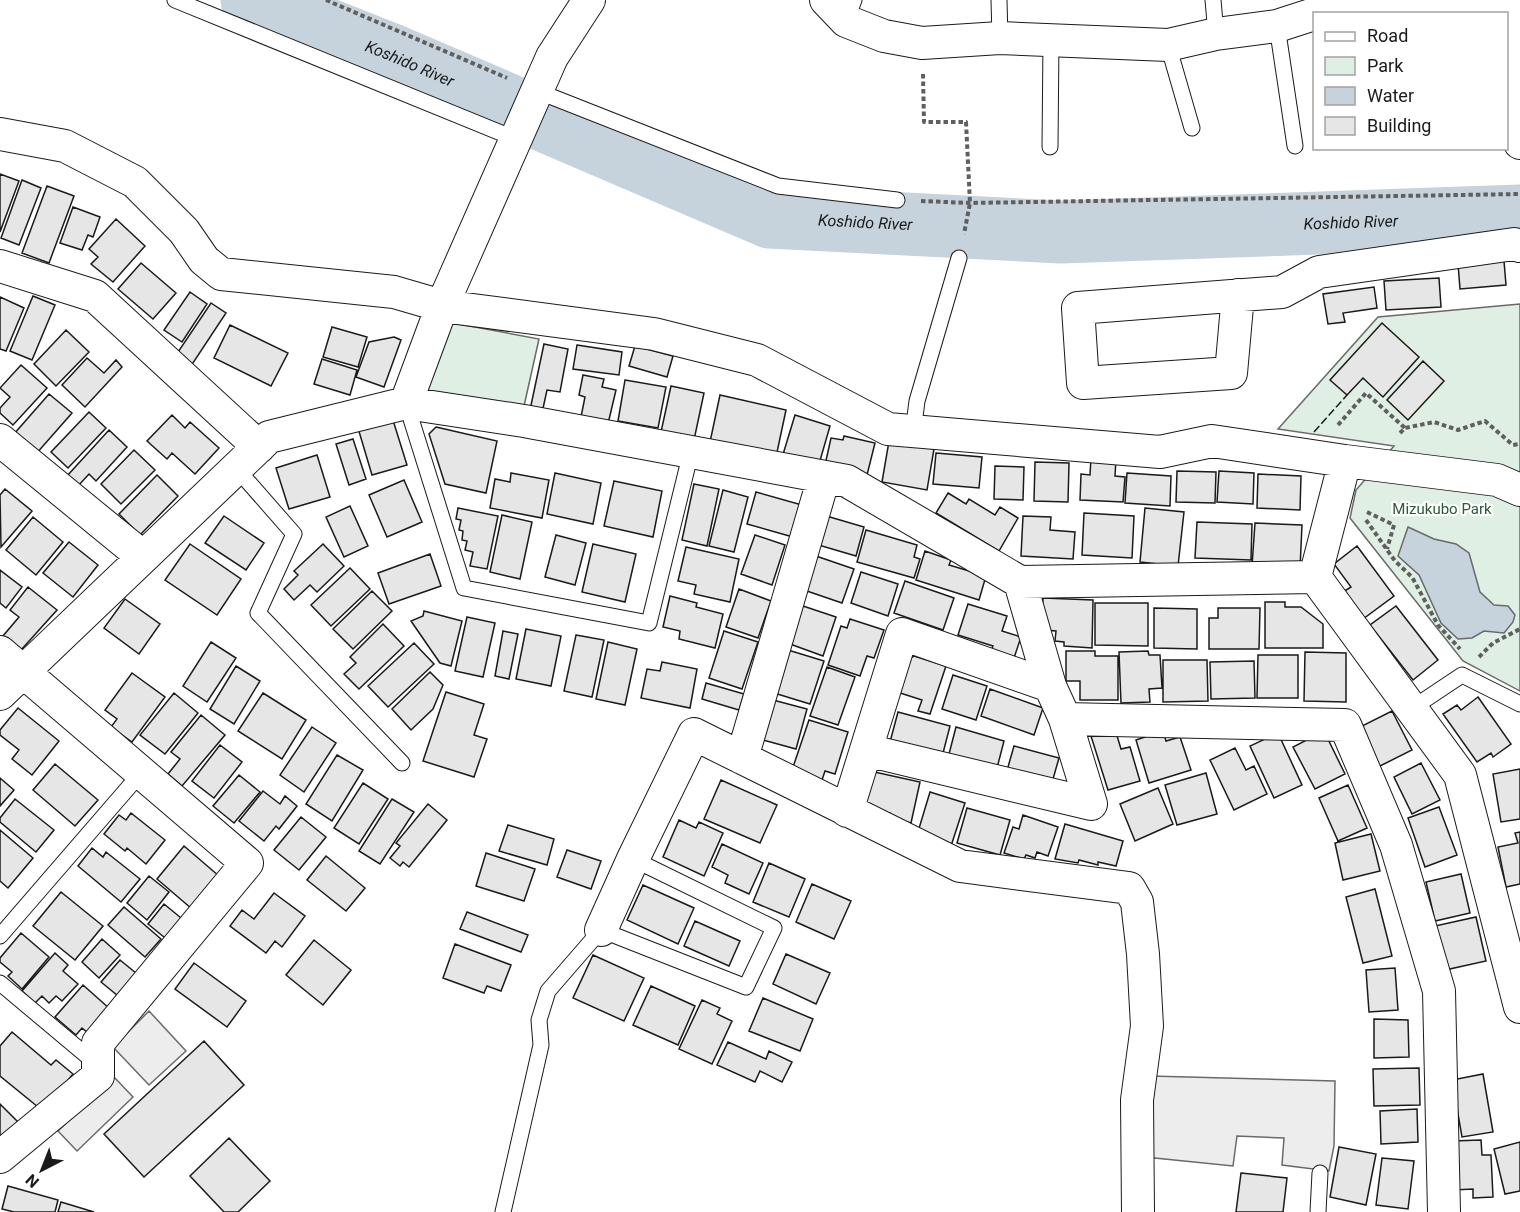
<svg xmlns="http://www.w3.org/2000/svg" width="1520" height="1212" font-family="Roboto,sans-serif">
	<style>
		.green { fill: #e0efe3; stroke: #6a6a6a; stroke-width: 1.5 }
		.parking { fill: #ededed; stroke: #6a6a6a; stroke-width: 1.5 }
		.water { fill: #c6d2dc; stroke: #6a6a6a; stroke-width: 1.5 }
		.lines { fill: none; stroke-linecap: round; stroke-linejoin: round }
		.river { stroke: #c6d2dc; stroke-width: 63 }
		.building { fill: #e6e6e6; stroke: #1a1a1a; stroke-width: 1.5 }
		.lane-casing { stroke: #1a1a1a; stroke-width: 17 }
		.street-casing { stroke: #1a1a1a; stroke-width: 34 }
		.path { stroke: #5f5f5f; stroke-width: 4; stroke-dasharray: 4.5 3; stroke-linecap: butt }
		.lane { stroke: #fff; stroke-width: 15 }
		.street { stroke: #fff; stroke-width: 32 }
		.fence { stroke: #1a1a1a; stroke-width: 1.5; stroke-dasharray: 8 3; stroke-linecap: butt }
		.labels { text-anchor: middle; stroke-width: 4.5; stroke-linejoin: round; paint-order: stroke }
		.park-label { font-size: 15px; fill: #2b5a34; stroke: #fff }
		.water-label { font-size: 16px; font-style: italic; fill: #1a1a1a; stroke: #fff }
	</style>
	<rect width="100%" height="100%" fill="#fff"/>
	<!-- green -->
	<path class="green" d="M1520,304V691L1463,661L1350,518L1356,490L1394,446L1278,429L1378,317Z
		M448,322L539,339L522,415L419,395Z"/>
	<!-- parking -->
	<path class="parking" d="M149,1011L186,1051L149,1085L113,1047Z
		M1150,1076L1335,1081L1334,1146L1329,1171L1282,1165L1284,1138L1237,1136L1233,1166L1145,1157Z
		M114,1077L133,1097L77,1151L58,1131Z"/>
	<!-- water -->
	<path class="water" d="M1408,527L1434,539L1456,544L1469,553L1480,592L1494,605L1508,606L1515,615L1513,622L1504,633L1484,631L1472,638L1458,639L1441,623L1419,575L1398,556Z"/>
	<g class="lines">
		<!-- river -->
		<path class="river" id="s1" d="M252,0L389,54L770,217L1061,232L1520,216"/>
	</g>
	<!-- building -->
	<path class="building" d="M0,174L19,181L0,232Z
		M22,180L41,188L19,245L1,238Z
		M47,186L74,196L49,263L22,253Z
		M73,207L100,217L93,237L88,235L82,250L60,243Z
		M116,219L145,246L113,282L91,264L98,257L89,249Z
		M1504,261L1506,285L1460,289L1458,264Z
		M141,263L176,293L153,319L118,289Z
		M1439,278L1441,307L1386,310L1384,281Z
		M1374,287L1377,308L1343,313L1345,322L1328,324L1323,294Z
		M190,292L207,304L182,342L164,330Z
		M33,296L55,305L32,360L10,351Z
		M0,297L24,308L6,351L0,349Z
		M211,303L226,313L191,366L176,355Z
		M1382,323L1419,357L1383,397L1363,378L1347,395L1330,380Z
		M230,325L288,353L271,386L214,358Z
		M332,327L367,337L358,367L323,357Z
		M66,330L89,352L56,386L34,364Z
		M394,337L401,340L384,387L356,377L369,342Z
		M544,344L568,349L560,392L547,390L542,413L530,410Z
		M577,345L622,352L619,375L573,369Z
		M635,346L673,356L667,377L629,366Z
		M87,358L104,373L116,360L122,367L85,407L62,385Z
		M322,359L357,370L350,395L314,384Z
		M1423,361L1444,381L1408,420L1387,400Z
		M21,365L47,388L13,425L0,413V408L10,397L0,388Z
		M583,375L604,379L602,387L616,390L607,428L580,422L585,397L579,395Z
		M625,380L666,387L658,428L618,421Z
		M671,386L704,393L694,440L661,432Z
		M49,394L72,413L36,454L14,434Z
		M720,395L786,410L776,457L710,442Z
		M89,412L106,428L68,468L51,452Z
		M172,415L185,428L190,422L219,448L195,474L172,453L167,459L147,441Z
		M795,415L830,426L817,471L781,461Z
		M392,417L407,465L372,475L358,428Z
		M436,427L497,441L486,493L445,484L429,434Z
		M109,430L127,447L96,481L89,474L78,486L67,476Z
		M844,436L875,443L866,479L825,465L831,438L843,440Z
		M353,439L366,479L349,485L336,444Z
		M889,441L934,449L927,490L882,482Z
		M134,450L155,470L121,504L101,484Z
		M936,453L982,457L979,488L933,484Z
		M317,455L330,497L289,509L276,468Z
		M1091,458L1116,459L1115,476L1125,477L1123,502L1080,500L1081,474L1090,475Z
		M1035,462L1069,463L1068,502L1034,501Z
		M995,466L1024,467L1023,500L994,499Z
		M1177,471L1216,472L1215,503L1176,502Z
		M1219,471L1254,473L1253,504L1217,502Z
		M511,473L549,480L542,518L490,508L495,479L510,482Z
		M555,473L601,483L593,524L547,514Z
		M1127,473L1171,476L1170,506L1125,503Z
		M1258,474L1301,476L1300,510L1257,508Z
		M157,475L178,496L140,535L119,514Z
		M404,480L422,522L387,537L369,495Z
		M614,481L662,491L653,537L604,526Z
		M694,484L719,489L707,546L682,540Z
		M5,489L32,511L1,547L0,495Z
		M723,490L748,497L734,552L709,546Z
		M756,492L802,505L793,537L747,524Z
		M948,493L966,504L969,499L995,515L1000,507L1018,518L999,551L936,513Z
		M350,506L368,546L344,557L326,517Z
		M458,508L498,516L487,569L470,566L473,552L465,550L467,541L462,540L463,531L459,530L461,520L456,519Z
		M1145,508L1184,512L1178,566L1140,562Z
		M1084,513L1134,516L1132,558L1082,555Z
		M502,515L532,522L520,579L490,572Z
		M823,515L864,527L856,556L815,544Z
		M224,516L264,543L246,570L205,543Z
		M1023,516L1051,517L1050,530L1075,532L1073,559L1021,556Z
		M33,517L63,542L36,575L6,550Z
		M1197,522L1252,524L1251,560L1195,558Z
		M1255,523L1302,525L1300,569L1252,566Z
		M866,530L917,545L914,557L920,559L914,578L857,562Z
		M556,535L586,543L575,585L545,577Z
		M755,535L785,545L772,585L741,574Z
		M69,542L98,565L73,597L43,573Z
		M190,544L241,579L217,615L165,580Z
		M323,544L344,566L317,592L310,585L294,600L284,589L298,575L294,571Z
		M593,544L636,554L625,602L582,592Z
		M1357,546L1394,596L1363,619L1343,592L1351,587L1334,564Z
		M686,547L739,559L730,602L694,594L696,585L678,581Z
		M925,551L951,560L949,565L986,576L979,600L916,580Z
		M430,554L441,586L389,604L378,573Z
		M813,555L854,569L842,603L801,589Z
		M350,568L370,589L331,626L311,605Z
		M0,570L22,587L6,608L0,603Z
		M861,572L898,584L888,616L851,603Z
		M905,581L954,598L943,630L894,613Z
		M28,587L57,610L21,650L3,636L19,617L10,610Z
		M739,589L771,601L758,638L726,627Z
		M372,591L392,611L353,649L333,629Z
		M670,596L697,603L696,607L723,614L715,648L679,639L680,631L663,627Z
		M1043,598L1093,600L1092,648L1064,646V642L1055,641L1056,631L1045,630L1042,622Z
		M125,599L160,624L139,654L104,628Z
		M1265,602H1285V607H1301L1323,624V648H1265Z
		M1095,603H1148V646L1095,645Z
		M968,604L1007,616L1002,631L1021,637L1014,658L991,651L993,646L958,635Z
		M803,606L836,617L823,656L790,644Z
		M1396,606L1438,660L1413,680L1370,625Z
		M1154,608L1197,609V649L1154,648Z
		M1218,608H1260L1259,649H1209V618H1218Z
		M424,611L462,621L451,666L440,663L411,621L423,616Z
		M467,617L495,623L483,677L455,671Z
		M850,619L884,630L874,658L867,656L860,676L828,665L841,626L847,628Z
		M383,624L404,646L359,689L344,674L356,663L350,657Z
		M526,629L561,636L551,686L516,679Z
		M503,631L518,634L509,679L495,676Z
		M724,631L758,642L742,689L709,678Z
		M576,635L604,640L592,697L564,691Z
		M211,642L236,658L207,702L183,686Z
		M608,642L637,649L625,705L596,699Z
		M414,643L434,664L388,707L368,686Z
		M788,650L824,661L810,704L774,693Z
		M1066,651H1095V656H1118V700H1080V681H1066Z
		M1148,651L1149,655H1160L1162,688L1149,689L1150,702L1121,703L1119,652Z
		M1305,652L1346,653V702L1304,701Z
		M1258,655H1298V698H1257Z
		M914,656L946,666L930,714L918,711L922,700L897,692L907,660Z
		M1163,660H1207L1208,701L1163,702Z
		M1254,661L1255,698L1211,699L1210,662Z
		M662,662L697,669L690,708L641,698L647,669L660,671Z
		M236,666L260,681L234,724L210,709Z
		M827,667L855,677L838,725L810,716Z
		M430,672L443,685L433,709L411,730L392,709Z
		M132,673L165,697L132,742L111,727L117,719L105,710Z
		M953,675L987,686L976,720L942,709Z
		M706,683L744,694L739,710L702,699Z
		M990,689L1043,708L1034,735L981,716Z
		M446,692L484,704L474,735L487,739L474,777L423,761Z
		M174,693L198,713L165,754L140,735Z
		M263,693L306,720L282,759L238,731Z
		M1478,697L1511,744L1493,757L1491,753L1477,762L1443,714L1457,705L1461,710Z
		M773,700L807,709L796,749L763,740Z
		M18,708L59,741L32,775L12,759L19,750L0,735V730Z
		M1392,711L1412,750L1378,767L1358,728Z
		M898,712L950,726L942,757L890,742Z
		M201,715L225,735L182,786L168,774L180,759L171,752Z
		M809,720L848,732L835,774L825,771L822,780L792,770Z
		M312,727L336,743L304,792L280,775Z
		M956,727L1004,741L997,768L949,754Z
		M1115,729L1121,749L1130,747L1140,781L1108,790L1091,736Z
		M1163,731L1166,741L1180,737L1191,770L1149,783L1136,740Z
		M1324,731L1345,774L1315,789L1293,747Z
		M1278,733L1302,785L1274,798L1250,746Z
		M220,745L242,762L214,798L192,781Z
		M1014,746L1059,758L1051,786L1006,774Z
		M1235,748L1246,770L1254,766L1267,794L1234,810L1210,760Z
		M337,755L363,770L332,821L306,804Z
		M1421,763L1440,800L1412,814L1394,777Z
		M55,764L98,800L75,826L33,790Z
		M1520,769V819L1501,822L1493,774Z
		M870,771L920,782L911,823L889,818L890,813L872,810L863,804Z
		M1206,773L1217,814L1177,825L1165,785Z
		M239,775L260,792L234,823L213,806Z
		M0,778L14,790L0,806Z
		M721,780L777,805L760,843L704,819Z
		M363,783L388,799L359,844L334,828Z
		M1348,785L1367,828L1338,841L1319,798Z
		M1158,788L1173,824L1135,841L1120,804Z
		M263,791L280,804L285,796L297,806L279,829L276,826L264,841L239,821Z
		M930,792L965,803L951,846L917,835Z
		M15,799L54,830L36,852L0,822V818Z
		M392,799L414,812L380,864L359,851Z
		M428,804L447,820L409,867L403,862L400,866L390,858L400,846L396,843Z
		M1439,807L1457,855L1425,867L1408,818Z
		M967,808L1010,820L1000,855L957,843Z
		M131,813L165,840L146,864L127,848L125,851L104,834L119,815L126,820Z
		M1023,815L1058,827L1048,856L1037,852L1035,858L1026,855L1024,859L1004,853L1013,827L1019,829Z
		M301,817L326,837L299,870L274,850Z
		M679,820L696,828L699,822L723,833L704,876L663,857Z
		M1065,824L1123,841L1116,866L1098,862V865L1079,860L1078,863L1055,859Z
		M508,825L554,839L547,865L499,851Z
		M0,830L33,858L8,888L0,881Z
		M1520,832V884L1506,887L1498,847L1518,843L1515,833Z
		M1371,834L1380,871L1343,880L1335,843Z
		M722,844L763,863L749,894L725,883L728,875L712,867Z
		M184,846L219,876L192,909L157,879Z
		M92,848L103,857L106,852L140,879L121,902L78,866Z
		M567,850L601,861L591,889L557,877Z
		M486,853L535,869L524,901L476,886Z
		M326,856L365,888L346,911L307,880Z
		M769,863L805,879L789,917L753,902Z
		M1461,874L1470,913L1435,921L1426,882Z
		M149,876L169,892L147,920L127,903Z
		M812,884L851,901L834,939L796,922Z
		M643,885L694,908L678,944L627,920Z
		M1375,889L1392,956L1363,963L1346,897Z
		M61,892L103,926L75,960L33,926Z
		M274,893L305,916L282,947L275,941L266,953L230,926L242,910L254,919Z
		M164,904L186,922L170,942L148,924Z
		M124,907L161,939L145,957L108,925Z
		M467,912L528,935L521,952L460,929Z
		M1476,917L1486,961L1445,970L1435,926Z
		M695,921L740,941L729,966L684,946Z
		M21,933L49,957L22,989L8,976L12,972L0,962V958Z
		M102,939L120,955L99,978L82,962Z
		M314,940L351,970L323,1005L286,975Z
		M455,944L511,965L501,991L487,986L484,993L443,978Z
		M55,953L68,965L63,971L78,984L62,1001L56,996L49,1003L42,996L35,1003L22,991Z
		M786,954L830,973L816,1004L773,984Z
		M593,955L644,978L624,1021L573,998Z
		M120,960L142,978L123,1000L101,982Z
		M194,963L246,1001L227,1027L175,989Z
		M1395,968L1398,1010L1369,1012L1366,970Z
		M83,985L110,1009L89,1034L82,1028L76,1035L55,1017Z
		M651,986L695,1006L678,1045L633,1025Z
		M763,998L813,1019L800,1051L749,1031Z
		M702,1000L720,1008L717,1014L732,1021L712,1064L679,1049Z
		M1374,1019L1408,1020L1409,1057L1374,1058Z
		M12,1032L51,1065L56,1060L73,1074L43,1111L0,1076V1046Z
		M204,1041L244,1085L144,1177L104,1134Z
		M728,1042L766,1059L769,1051L792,1062L782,1082L760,1071L755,1082L717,1065Z
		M1419,1068L1420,1105L1374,1106L1373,1069Z
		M1483,1074L1493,1132L1462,1137L1452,1080Z
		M0,1104L19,1123L0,1142Z
		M1417,1109L1418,1142L1381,1144L1380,1111Z
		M229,1138L270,1181L238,1212H224L190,1176Z
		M1481,1140L1482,1155H1491L1493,1197L1473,1198V1189L1454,1190L1452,1141Z
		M1520,1142V1191L1505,1194L1494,1149Z
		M1339,1147L1376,1154L1366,1205L1330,1197Z
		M1382,1158L1414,1161L1408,1209L1376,1205Z
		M1241,1173L1287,1178L1283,1212H1236Z
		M8,1186L58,1200L55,1212H14L2,1209Z
		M61,1202L94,1212H58Z"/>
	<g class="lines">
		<defs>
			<path id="lane" d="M175,0L516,139
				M999,0L1000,38
				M1213,0L1216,34
				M846,21L854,0
				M1277,26L1295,146
				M1168,45L1192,128
				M537,91L778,186L897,200
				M1050,147L1051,40
				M406,403L464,588L649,623L691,452
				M913,432L917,401L959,258
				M236,468L294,534L258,613L402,763
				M1411,709L1462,675L1520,704
				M0,936L141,773
				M0,983L98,1065
				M503,1212L541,1045L539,1020L548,991L601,930L746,987L774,928L633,859
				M1318,1212L1320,1173"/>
			<path id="street" d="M826,0L846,21L884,36L922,43L1000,38L1168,45L1216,34L1277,26L1314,14
				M1507,0L1520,143
				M1325,14L1489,0
				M0,134L65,146L135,182L184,231L204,260L221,274L394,292L442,306L654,334L757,360L888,429L1160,452L1212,441L1345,461L1497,480L1520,490
				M0,266L95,296L259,447
				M1238,295L1231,373L1083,383L1078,308L1282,292L1319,272L1514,244L1520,246
				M406,403L442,306L552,57L589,0
				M0,440L143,557
				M1345,461L1315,577L1460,775L1520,1007
				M0,652L247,863L98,1043V1076L0,1157
				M0,694L269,437L406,403L524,421L847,481L1020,582L1315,577
				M1065,719L1345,725L1396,845L1439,991L1444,1212
				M866,750L1091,804L1065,719L1050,686L1020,582
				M742,758L824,477
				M847,811L902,634L1050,686
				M601,930L633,859L694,734L960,866L1129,888L1137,902L1143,954L1147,1026L1137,1100L1138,1212"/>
		</defs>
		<!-- lane casing -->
		<use href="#lane" class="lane-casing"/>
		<!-- street casing -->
		<use href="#street" class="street-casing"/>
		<!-- path -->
		<path class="path" d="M326,0L507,78
			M923,74L924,122H966L970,203L964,234
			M921,201L970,203L1520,194
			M1338,425L1366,393L1405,428
			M1400,433L1405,428L1434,422L1458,430L1485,421L1513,445L1520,444
			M1367,512L1394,525L1387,549
			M1366,520L1395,561L1412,577L1438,625L1460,649
			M1479,657L1493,643L1520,629"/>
		<!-- lane -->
		<use href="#lane" class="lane"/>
		<!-- street -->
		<use href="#street" class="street"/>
		<!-- fence -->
		<path class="fence" d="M1314,432L1347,395"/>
	</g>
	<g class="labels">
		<!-- park labels -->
		<g class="park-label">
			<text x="1442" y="514">Mizukubo Park</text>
		</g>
		<!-- water labels -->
		<g class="water-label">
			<text dy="6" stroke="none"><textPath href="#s1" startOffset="170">Koshido River</textPath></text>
			<text dy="6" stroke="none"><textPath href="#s1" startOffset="657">Koshido River</textPath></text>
			<text dy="6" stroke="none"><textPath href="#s1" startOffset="1143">Koshido River</textPath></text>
		</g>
	</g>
	<!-- legend -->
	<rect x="1313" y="12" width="195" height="138" fill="#ffffff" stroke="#a3a3a3" stroke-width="1.5"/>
	<rect x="1325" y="32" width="30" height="9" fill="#ffffff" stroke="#a3a3a3" stroke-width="1.5"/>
	<text x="1367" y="42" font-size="18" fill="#1a1a1a">Road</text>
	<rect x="1325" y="57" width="30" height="18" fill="#e0efe3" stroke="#a3a3a3" stroke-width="1.5"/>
	<text x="1367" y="72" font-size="18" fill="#1a1a1a">Park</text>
	<rect x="1325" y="87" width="30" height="18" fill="#c6d2dc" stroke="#a3a3a3" stroke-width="1.5"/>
	<text x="1367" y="102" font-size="18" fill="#1a1a1a">Water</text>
	<rect x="1325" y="117" width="30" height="18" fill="#e6e6e6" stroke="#a3a3a3" stroke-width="1.5"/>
	<text x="1367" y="132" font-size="18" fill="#1a1a1a">Building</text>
	<!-- north arrow -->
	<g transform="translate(42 1170) rotate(222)" stroke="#ffffff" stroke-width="4.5" paint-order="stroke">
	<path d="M0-4.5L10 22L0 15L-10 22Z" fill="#1a1a1a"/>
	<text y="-9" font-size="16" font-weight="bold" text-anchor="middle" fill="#1a1a1a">N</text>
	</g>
</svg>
